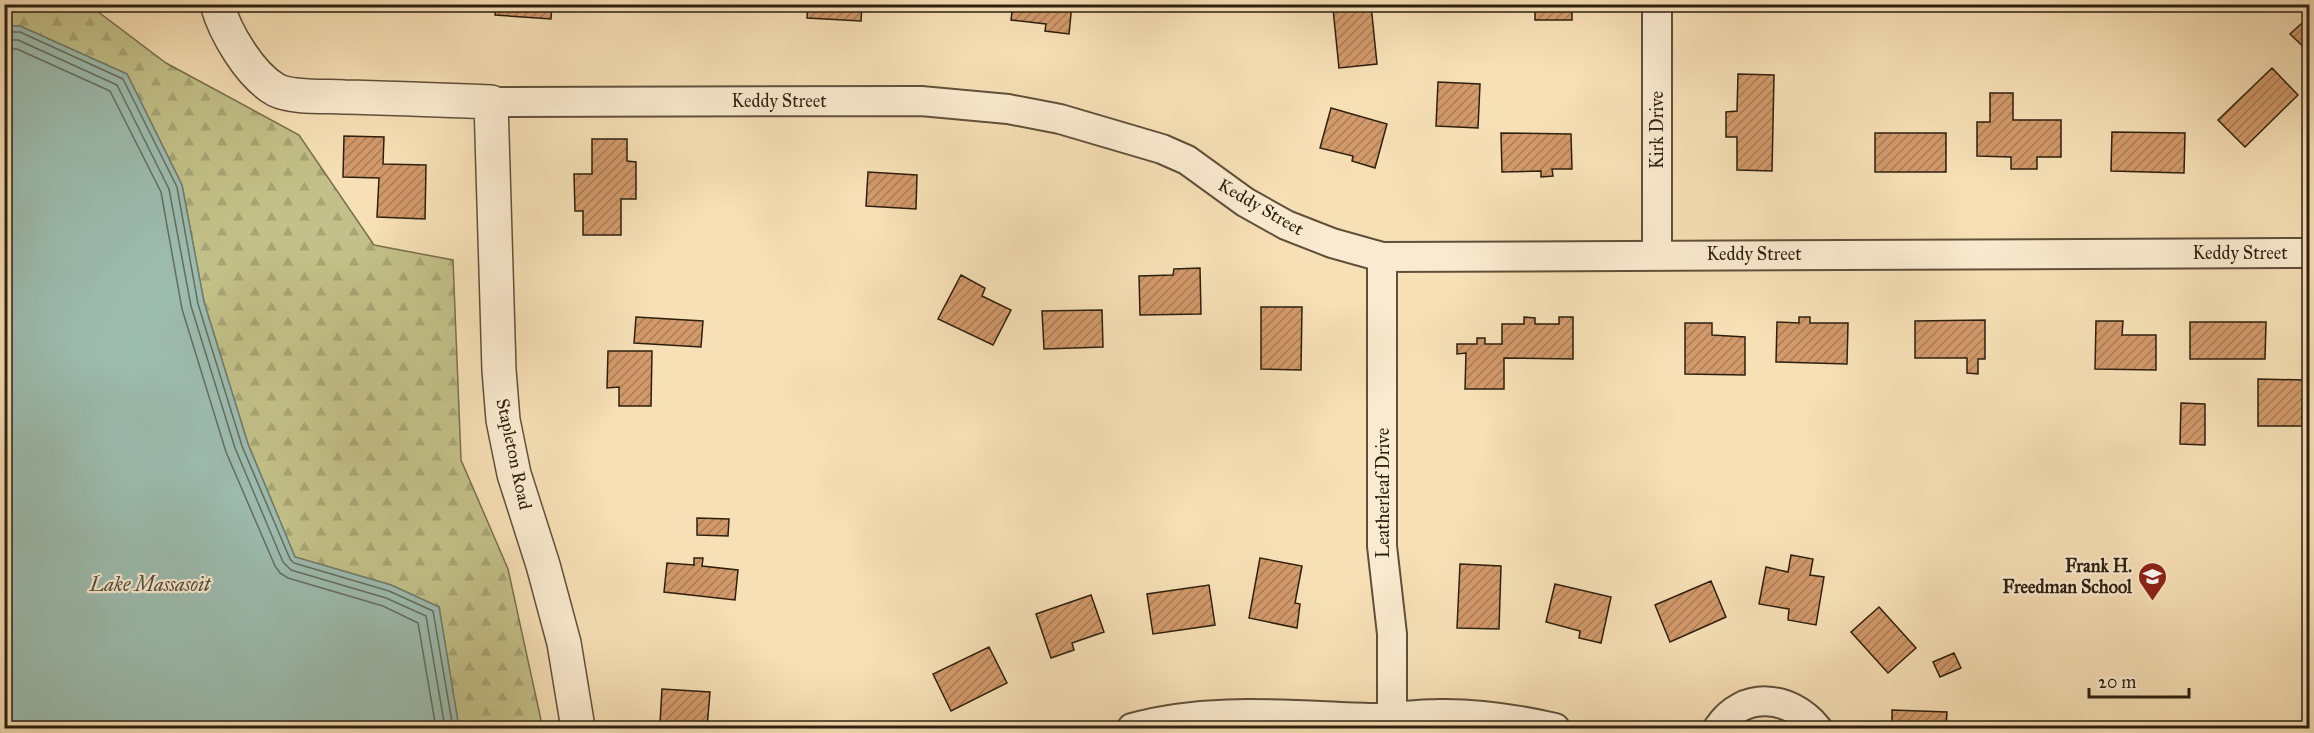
<svg xmlns="http://www.w3.org/2000/svg" width="2314" height="733" font-family="'IM FELL Great Primer',serif">
	<style>
		.forest { fill: url(#forest-firs); stroke: #78704c; stroke-width: 1.5 }
		.water { fill: #9dbdb1; stroke: #707e71; stroke-width: 1.5 }
		.lines { fill: none; stroke-linecap: round; stroke-linejoin: round }
		.shore { stroke: #656e60; stroke-width: 1.5 }
		.building { fill: url(#building-hatch); stroke: #2d2010; stroke-width: 1.5 }
		.minor-casing { stroke: #60503a; stroke-width: 32 }
		.tertiary-casing { stroke: #60503a; stroke-width: 36 }
		.minor { stroke: #faebd0; stroke-width: 28 }
		.tertiary { stroke: #faebd0; stroke-width: 33 }
		.labels { text-anchor: middle; stroke-width: 4.5; stroke-linejoin: round; paint-order: stroke }
		.street-label { font-size: 18px; fill: #2d2010; stroke: #faebd0 }
		.poi-label { font-size: 18px; font-weight: bold; fill: #2d2010; stroke: #faebd0; text-anchor: end }
		.water-label { font-size: 20px; font-style: italic; fill: #4f4f40; stroke: #faebd0 }
	</style>
	<defs>
		<pattern id="forest-firs" width="22" height="20" patternUnits="userSpaceOnUse" patternTransform="scale(1.5)"><rect width="22" height="20" fill="#c3c189"/><path d="M5 1l3.5 6h-7zM16 11l3.5 6h-7z" fill="#a8a675"/></pattern>
		<pattern id="building-hatch" width="6" height="6" patternUnits="userSpaceOnUse" patternTransform="scale(1.5)"><rect width="6" height="6" fill="#d2996a"/><path d="M-1 1l2-2M0 6l6-6M5 7l2-2" fill="none" stroke="#ab7c56"/></pattern>
	</defs>
	<rect width="100%" height="100%" fill="#f7e0b6"/>
	<filter id="stains"><feTurbulence type="fractalNoise" baseFrequency=".00333" numOctaves="4"/><feColorMatrix values="0 0 0 0 .2 0 0 0 0 .09 0 0 0 0 .02 0 0 0 .5 -.17"/></filter>
	<radialGradient id="worn" r=".72"><stop offset=".6" stop-color="#630" stop-opacity="0"/><stop offset="1" stop-color="#630" stop-opacity=".3"/></radialGradient>
	<!-- forest -->
	<path class="forest" d="M4,5H89L166,63L299,135L374,245L453,260L461,460L508,569L541,720V728H459L439,607L391,585L295,557L248,444L204,302L182,185L127,74L20,26H5Z"/>
	<!-- water -->
	<path class="water" d="M5,26H20L127,74L182,185L204,302L248,444L295,557L391,585L439,607L459,728H5Z"/>
	<g class="lines">
		<!-- shore -->
		<path class="shore" d="M4,32H20L123,79L177,187L198,304L242,446L290,559L294,563L389,591L433,611L453,728
			M4,40H18L117,85L169,189L191,306L235,448L283,562L291,570L386,598L426,616L445,728
			M4,49H17L110,91L161,192L182,309L226,452L275,566L280,573L288,578L383,606L418,623L436,728"/>
	</g>
	<!-- building -->
	<path class="building" d="M496,4H552L551,19L495,15Z
		M808,4H862L861,21L807,18Z
		M1013,4H1072L1069,34L1045,31L1046,24L1011,20Z
		M1535,4H1572V20H1535Z
		M1371,5L1377,64L1339,68L1333,9Z
		M2310,16V53L2290,34Z
		M2272,68L2298,95L2245,147L2218,120Z
		M1738,74L1774,75L1772,171L1737,170V137H1726V112L1737,111Z
		M1438,82L1480,84L1478,128L1436,126Z
		M1990,93H2013V120H2061V157H2037V169H2011V157L1977,156V122H1990Z
		M1331,108L1387,124L1375,168L1352,161L1353,156L1320,148Z
		M2112,132L2185,133L2184,173L2111,171Z
		M1501,133L1571,134L1572,169H1552L1553,176L1541,177V171L1502,172Z
		M1875,133H1946V172H1875Z
		M344,136L384,137L383,164L426,165L425,219L377,217L379,178L343,177Z
		M592,139H627V161L636,162V199H621V235H583V211H575L574,174H592Z
		M868,172L917,175L916,209L866,206Z
		M1200,268L1201,314L1140,315L1139,276L1173,275L1174,269Z
		M961,275L985,288L982,296L1011,310L993,345L938,319Z
		M1261,307H1302L1301,370L1261,369Z
		M1102,310L1103,347L1044,349L1042,311Z
		M636,317L703,321L701,347L634,343Z
		M1524,317L1535,318V324H1559V317H1573V359L1504,358V389H1465L1466,353L1457,354V344H1477V338H1485V344H1502V324H1524Z
		M1799,317H1810V323H1848L1847,364L1776,362L1777,322L1799,323Z
		M1985,320V359H1978V374L1967,373V358H1915V321Z
		M2096,321H2123L2122,335H2156V370L2095,369Z
		M2190,322H2266L2265,359H2190Z
		M1685,323H1712V335L1745,337V375L1685,374Z
		M608,351H652L651,406H619V387L607,388Z
		M2258,379L2303,380L2302,426H2258Z
		M2181,403L2205,404V445L2180,444Z
		M697,518L729,519L728,536L697,535Z
		M1791,555L1813,559L1810,575L1824,577L1816,625L1788,620L1789,609L1759,604L1766,567L1788,572Z
		M694,558H703L702,566L738,570L735,600L664,592L667,563L694,565Z
		M1260,558L1302,566L1295,603L1300,604L1297,628L1249,618Z
		M1460,564L1501,566L1499,629L1457,628Z
		M1711,581L1726,617L1670,642L1655,605Z
		M1555,584L1611,597L1601,643L1579,638L1580,631L1546,622Z
		M1209,585L1215,625L1153,634L1147,594Z
		M1091,595L1104,632L1072,643L1074,650L1051,658L1036,614Z
		M1879,607L1916,648L1888,673L1851,632Z
		M989,647L1007,683L951,711L933,674Z
		M1954,653L1961,668L1940,677L1933,662Z
		M662,689L710,692L707,728H673V724L660,723Z
		M1892,710L1947,712L1946,728H1892Z"/>
	<g class="lines">
		<defs>
			<path id="minor" d="M491,102L921,101L1008,109L1060,119L1162,149L1187,160L1245,202L1286,225L1332,243L1382,257L2310,253
				M1657,255V4
				M1382,257V546L1392,634V728
				M1132,728C1209,706 1294,716 1373,718C1394,718 1415,714 1437,714C1477,713 1516,719 1555,728
				M1718,728C1743,690 1790,695 1817,728"/>
			<path id="tertiary" d="M217,4C225,33 250,75 276,90C292,98 325,96 344,97C393,98 442,100 491,102L499,370L503,420L514,474L543,565L564,643L578,728"/>
		</defs>
		<!-- minor casing -->
		<use href="#minor" class="minor-casing"/>
		<!-- tertiary casing -->
		<use href="#tertiary" class="tertiary-casing"/>
		<!-- minor -->
		<use href="#minor" class="minor"/>
		<!-- tertiary -->
		<use href="#tertiary" class="tertiary"/>
	</g>
	<!-- icons -->
	<defs>
		<symbol id="school-pin" viewBox="-11 -11 22 30"><path d="M0 17L-7.5 6A9.5 9.5 0 1 1 7.5 6Z" fill="#8f2418" stroke="#faebd0"/><path d="M0-5L7-2L0 1L-7-2ZM-4 1L0 2.5L4 1V4Q0 6-4 4Z" fill="#fff"/></symbol>
	</defs>
	<g fill-rule="evenodd">
		<use href="#school-pin" x="2136" y="560" width="33" height="45"/>
	</g>
	<g class="labels">
		<!-- street labels -->
		<g class="street-label">
			<text x="779" y="107">Keddy Street</text>
			<text transform="translate(1657 130) rotate(-90)" y="6">Kirk Drive</text>
			<text transform="translate(1261 207) rotate(30)" y="6">Keddy Street</text>
			<text x="2240" y="259">Keddy Street</text>
			<text x="1754" y="260">Keddy Street</text>
			<text transform="translate(514 454) rotate(78)" y="6">Stapleton Road</text>
			<text transform="translate(1383 493) rotate(-90)" y="6">Leatherleaf Drive</text>
		</g>
		<!-- poi labels -->
		<g class="poi-label">
			<text x="2132" y="572">Frank H.<tspan x="2132" dy="21">Freedman School</tspan></text>
		</g>
		<!-- water labels -->
		<g class="water-label">
			<text x="150" y="591">Lake Massasoit</text>
		</g>
	</g>
	<!-- margin -->
	<rect width="2314" height="733" fill="none" stroke="#f7e0b6" stroke-width="24"/>
	<rect x="6" y="6" width="2302" height="721" fill="none" stroke="#2d2010" stroke-width="3"/>
	<rect x="12" y="12" width="2290" height="709" fill="none" stroke="#2d2010" stroke-width="1.5"/>
	<!-- scale -->
	<path d="M2089 688v9h100v-9" fill="none" stroke="#2d2010" stroke-width="3"/>
	<text x="2098" y="688" font-size="18" fill="#2d2010" stroke="#faebd0" stroke-width="4.5" paint-order="stroke">20 m</text>
	<rect width="100%" height="100%" filter="url(#stains)"/>
	<rect width="100%" height="100%" fill="url(#worn)"/>
</svg>
